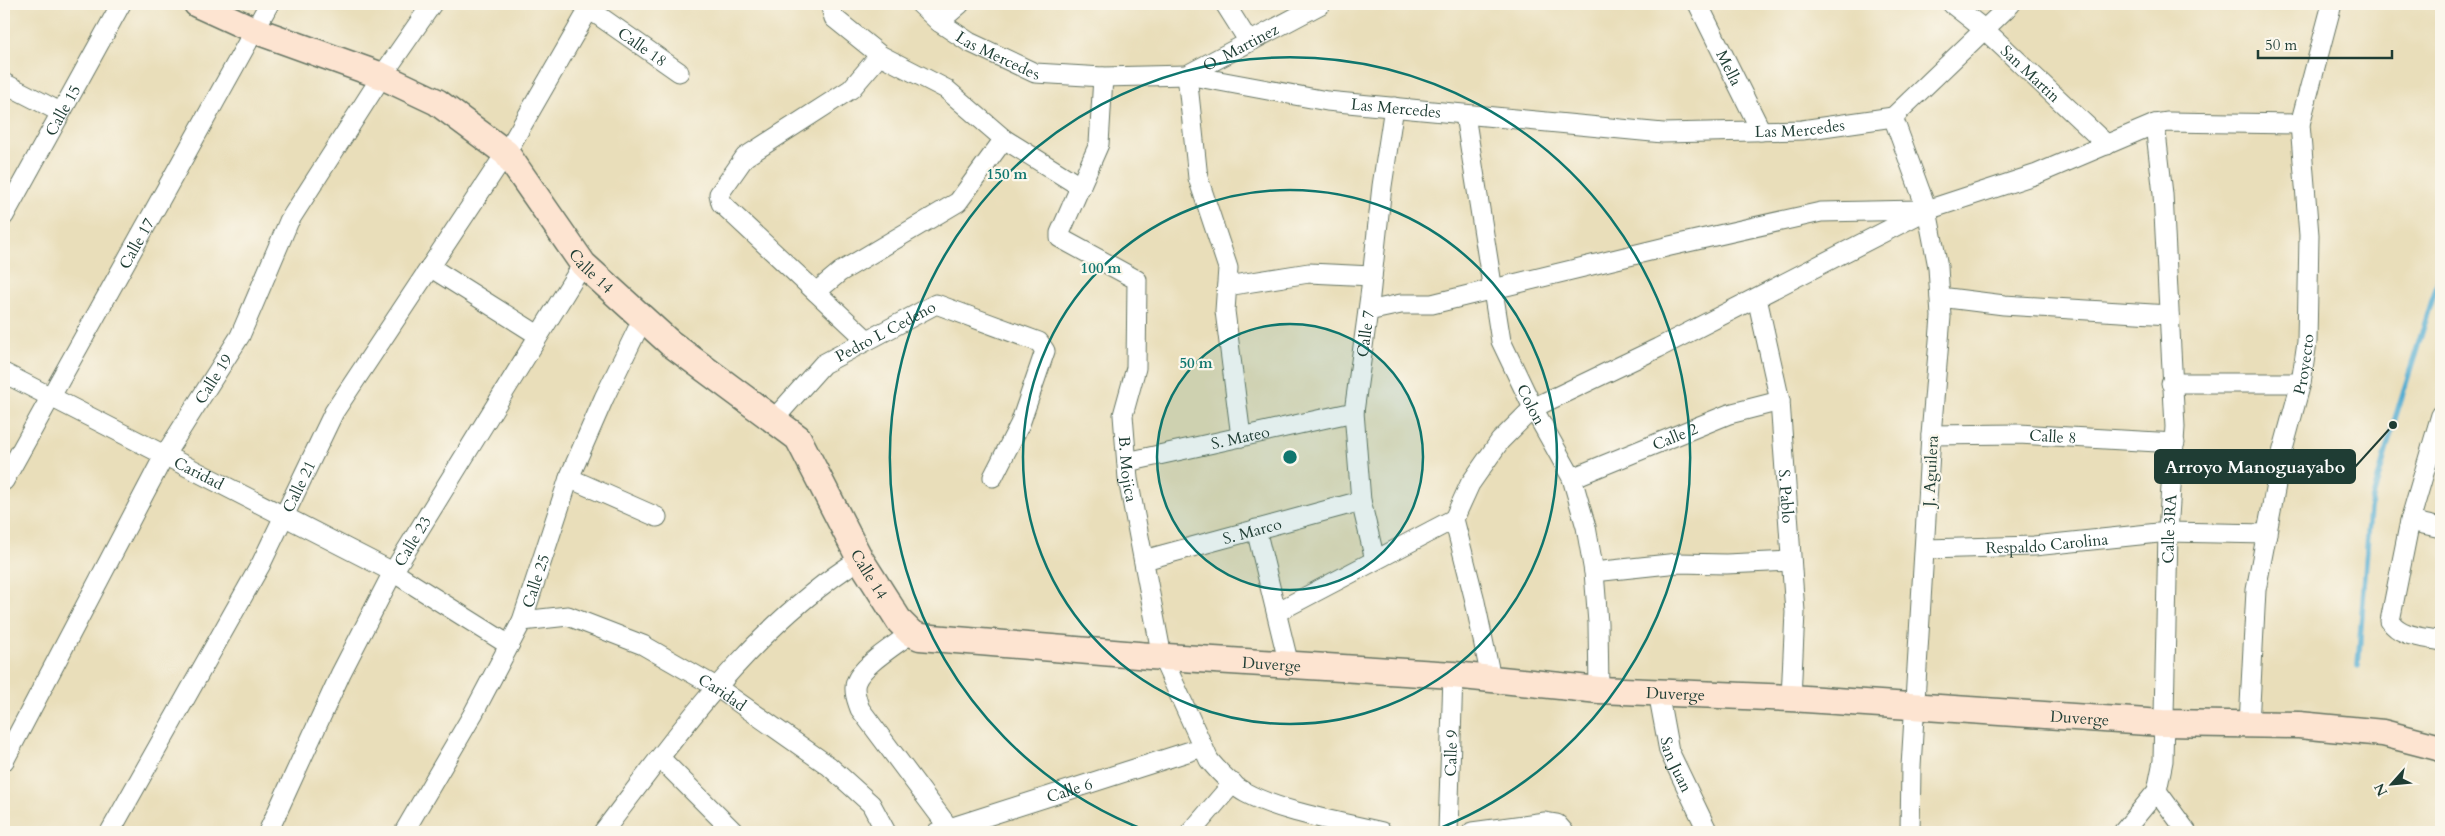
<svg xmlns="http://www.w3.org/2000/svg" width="2445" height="836" font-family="Cardo,serif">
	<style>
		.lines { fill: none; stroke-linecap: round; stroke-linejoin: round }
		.stream { stroke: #54add1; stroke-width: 5.5 }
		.street-casing { stroke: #667563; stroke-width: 21 }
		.secondary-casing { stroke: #667563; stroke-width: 29 }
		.street { stroke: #fff; stroke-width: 19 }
		.secondary { stroke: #fde4d1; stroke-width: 26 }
		.ring { fill: none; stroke: #0f766e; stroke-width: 2.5 }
		.labels { text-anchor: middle; stroke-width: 4.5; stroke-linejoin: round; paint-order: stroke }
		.street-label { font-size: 16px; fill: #1f3d34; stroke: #fbf7ec }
		.centre { fill: #0f766e; stroke: #fbf7ec; stroke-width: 2.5 }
		.ring-label { font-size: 15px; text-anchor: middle; font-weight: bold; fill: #0f766e; stroke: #fbf7ec; stroke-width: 4.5; stroke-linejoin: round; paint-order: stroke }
		.leader { fill: none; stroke: #1f3d34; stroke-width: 2 }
		.callout-dot { fill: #1f3d34; stroke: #fbf7ec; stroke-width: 2 }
		.callout { fill: #1f3d34; stroke: #1f3d34; stroke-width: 2 }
		.callout-label { font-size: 18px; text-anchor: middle; font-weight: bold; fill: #fff }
	</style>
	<rect width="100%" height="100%" fill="#fbf7ec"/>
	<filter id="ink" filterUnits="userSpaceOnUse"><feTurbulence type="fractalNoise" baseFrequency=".02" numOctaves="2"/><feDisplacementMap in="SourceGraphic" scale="10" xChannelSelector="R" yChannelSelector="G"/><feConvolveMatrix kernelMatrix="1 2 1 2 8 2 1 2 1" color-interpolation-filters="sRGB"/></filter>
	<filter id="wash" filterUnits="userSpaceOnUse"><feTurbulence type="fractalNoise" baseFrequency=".0096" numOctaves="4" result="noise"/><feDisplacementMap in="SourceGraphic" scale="20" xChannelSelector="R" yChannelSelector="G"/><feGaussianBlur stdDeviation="1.12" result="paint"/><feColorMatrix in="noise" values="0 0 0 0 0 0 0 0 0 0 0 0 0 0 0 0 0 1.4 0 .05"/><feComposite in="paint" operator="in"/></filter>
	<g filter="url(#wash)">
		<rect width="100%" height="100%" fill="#e9deba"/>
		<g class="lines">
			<!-- stream -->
			<path class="stream" d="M2358,666L2370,509L2393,425L2441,272"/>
		</g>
	</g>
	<g filter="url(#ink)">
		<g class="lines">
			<defs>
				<g id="street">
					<path id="s1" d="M582,4L679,72"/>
					<path d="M830,4L834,18L880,55L946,89L1004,139L1081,187"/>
					<path id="s2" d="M920,4L939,22L969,42L1035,73L1103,77L1187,75L1327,101L1663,133L1802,130L1893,117"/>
					<path d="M1225,4L1249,42"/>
					<path id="s3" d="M1698,4L1761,131"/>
					<path id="s4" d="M1952,4L1985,30L2107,145"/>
					<path d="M939,22L960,4"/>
					<path id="s5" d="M1103,77L1099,144L1060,233V238L1137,280L1136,368L1123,415L1128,479L1162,657L1209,760C1219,772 1231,785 1246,793C1281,812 1341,822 1382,832"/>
					<path d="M4,83L60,112"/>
					<path id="s6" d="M1465,115L1501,341L1533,408L1572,478L1586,527L1594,572L1598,623L1599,690"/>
					<path d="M1893,117L1927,210L1938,267L1941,317L1931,435L1911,767L1910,832"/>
					<path d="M1893,117L2011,4"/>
					<path id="s7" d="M4,216L121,4"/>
					<path d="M430,267L538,335"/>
					<path d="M1227,286L1309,273L1372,276"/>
					<path d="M816,292L840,272L958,202L1004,139"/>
					<path d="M1940,297L2004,305L2169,315"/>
					<path id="s8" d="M1757,298L1780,401L1795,612L1791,698"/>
					<path d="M1368,311L1401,304H1432L1670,246L1821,212L1920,210"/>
					<path d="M867,340L721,203L719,194L745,157L851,89L880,55"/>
					<path id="s9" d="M4,373L393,572L509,645"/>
					<path d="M2171,383H2301"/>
					<path d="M2441,415L2410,521L2390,621C2400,637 2424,637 2441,641"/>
					<path id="s10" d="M774,419L823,364L936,304L1039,342L1045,351L1020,424L993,477"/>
					<path id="s11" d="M1931,435L2019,434L2175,443"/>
					<path id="s12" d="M1241,437L1225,311L1228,268L1198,178L1187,75L1321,4"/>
					<path id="s13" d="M1127,462L1354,412"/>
					<path d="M569,478L657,517"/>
					<path id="s14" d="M1572,478L1729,414L1780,401"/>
					<path id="s15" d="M4,481L269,4"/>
					<path d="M2410,521L2441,528"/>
					<path d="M1256,529L1289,665"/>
					<path id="s16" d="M1926,549L2034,546L2168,532L2267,534"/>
					<path id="s17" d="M1144,560L1361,501"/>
					<path id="s18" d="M1375,560L1361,501L1354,412L1370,296L1382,186L1394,107"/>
					<path d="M1594,572L1678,563L1726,564L1791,561"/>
					<path d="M1277,612L1454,519"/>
					<path id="s19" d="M522,621L568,616L643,645L718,688L829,766L871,804L886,832"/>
					<path d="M911,633C896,645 862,665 856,682C853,690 857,701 860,709L949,828"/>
					<path d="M1491,678L1474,597L1454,519L1470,484L1500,441L1533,408L1658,348L1927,210L2037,174L2155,124L2168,122L2300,124"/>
					<path id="s20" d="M1658,692L1669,751L1708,832"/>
					<path id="s21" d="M2249,724L2256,590L2282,453L2301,383L2307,342L2309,235L2300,124L2332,4"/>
					<path d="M660,758L734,832"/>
					<path id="s22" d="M4,761L164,456L240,336L289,221L382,76L432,4"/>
					<path d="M2157,791L2187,832"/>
					<path id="s23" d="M110,832L261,564L334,412L506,153L589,9"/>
					<path id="s24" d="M268,832L341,673L393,572L583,264"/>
					<path id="s25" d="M404,832L473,714L522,621L569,478L604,398L643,318"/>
					<path d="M603,832C678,734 753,626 860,559"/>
					<path id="s26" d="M937,832L1203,747"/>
					<path d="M1191,832L1233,783"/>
					<path id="s27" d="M1448,832L1453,675"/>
					<path d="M1472,832L1545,822L1557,824L1564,832"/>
					<path id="s28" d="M2123,832L2157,791L2163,761L2168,532L2175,427L2163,194L2155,124"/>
				</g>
				<g id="secondary">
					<path id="s29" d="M197,4L254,30L382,76L437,102L506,153L583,264L670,343L798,438L860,559L900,622L911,633L920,637L1150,656L1453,675L1599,690L1791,698L2162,723L2299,725L2383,733L2441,748"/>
				</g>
			</defs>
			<!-- street casing -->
			<use href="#street" class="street-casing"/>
			<!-- secondary casing -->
			<use href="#secondary" class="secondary-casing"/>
			<!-- street -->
			<use href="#street" class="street"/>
			<!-- secondary -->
			<use href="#secondary" class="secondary"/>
		</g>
	</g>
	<!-- distance rings -->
	<circle cx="1290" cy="457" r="133" fill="#0f766e" fill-opacity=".12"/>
	<g class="ring">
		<circle cx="1290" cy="457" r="133"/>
		<circle cx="1290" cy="457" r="267"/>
		<path d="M1150 832A400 400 0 1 1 1430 832"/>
	</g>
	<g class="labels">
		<!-- street labels -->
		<g class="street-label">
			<text dy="6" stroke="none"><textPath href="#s1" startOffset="74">Calle 18</textPath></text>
			<text dy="6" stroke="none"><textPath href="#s12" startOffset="429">O. Martinez</textPath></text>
			<text dy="6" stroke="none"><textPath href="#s2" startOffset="94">Las Mercedes</textPath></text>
			<text dy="6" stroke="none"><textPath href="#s3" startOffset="71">Mella</textPath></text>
			<text dy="6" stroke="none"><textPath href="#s4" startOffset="105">San Martin</textPath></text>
			<text dy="6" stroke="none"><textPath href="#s2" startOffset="499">Las Mercedes</textPath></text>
			<text dy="6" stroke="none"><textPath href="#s7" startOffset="121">Calle 15</textPath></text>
			<text dy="6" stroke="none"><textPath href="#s2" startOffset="904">Las Mercedes</textPath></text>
			<text dy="6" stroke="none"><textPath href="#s15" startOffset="272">Calle 17</textPath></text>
			<text dy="6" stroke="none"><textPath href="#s29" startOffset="491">Calle 14</textPath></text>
			<text dy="6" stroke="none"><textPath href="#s10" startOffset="144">Pedro L Cedeno</textPath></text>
			<text dy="6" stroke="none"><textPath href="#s18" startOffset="229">Calle 7</textPath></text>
			<text dy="6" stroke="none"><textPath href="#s21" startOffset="365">Proyecto</textPath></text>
			<text dy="6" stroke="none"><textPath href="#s22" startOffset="436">Calle 19</textPath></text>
			<text dy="6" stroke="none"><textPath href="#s6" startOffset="299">Colon</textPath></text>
			<text dy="6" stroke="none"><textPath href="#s14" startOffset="111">Calle 2</textPath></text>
			<text dy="6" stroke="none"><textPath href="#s11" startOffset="122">Calle 8</textPath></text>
			<text dy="6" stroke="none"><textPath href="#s13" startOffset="116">S. Mateo</textPath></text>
			<text dy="6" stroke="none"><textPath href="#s5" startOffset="448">B. Mojica</textPath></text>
			<text transform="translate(1930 471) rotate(-87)" y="6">J. Aguilera</text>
			<text dy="6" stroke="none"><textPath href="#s9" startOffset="219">Caridad</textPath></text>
			<text dy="6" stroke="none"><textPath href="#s23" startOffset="394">Calle 21</textPath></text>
			<text dy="6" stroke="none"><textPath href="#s8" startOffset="201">S. Pablo</textPath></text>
			<text dy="6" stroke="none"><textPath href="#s17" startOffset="112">S. Marco</textPath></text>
			<text dy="6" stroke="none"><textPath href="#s28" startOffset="316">Calle 3RA</textPath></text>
			<text dy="6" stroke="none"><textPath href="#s24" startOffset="325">Calle 23</textPath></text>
			<text dy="6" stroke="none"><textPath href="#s16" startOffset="121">Respaldo Carolina</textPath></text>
			<text dy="6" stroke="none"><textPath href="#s29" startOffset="911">Calle 14</textPath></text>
			<text dy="6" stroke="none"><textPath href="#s25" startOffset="284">Calle 25</textPath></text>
			<text dy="6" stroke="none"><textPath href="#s29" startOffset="1346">Duverge</textPath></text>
			<text dy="6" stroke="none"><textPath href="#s19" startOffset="219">Caridad</textPath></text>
			<text dy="6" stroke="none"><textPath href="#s29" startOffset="1751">Duverge</textPath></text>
			<text dy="6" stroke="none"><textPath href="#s29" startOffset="2156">Duverge</textPath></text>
			<text dy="6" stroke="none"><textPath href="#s27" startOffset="79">Calle 9</textPath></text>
			<text dy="6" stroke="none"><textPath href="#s20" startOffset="75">San Juan</textPath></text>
			<text dy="6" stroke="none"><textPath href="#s26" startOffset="139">Calle 6</textPath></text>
		</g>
	</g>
	<circle cx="1290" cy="457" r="8" class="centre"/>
	<g class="ring-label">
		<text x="1007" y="179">150 m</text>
		<text x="1101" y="273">100 m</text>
		<text x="1196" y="368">50 m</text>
	</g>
	<!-- callouts -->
	<path class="leader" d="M2393 425L2355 467"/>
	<circle class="callout-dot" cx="2393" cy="425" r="5"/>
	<rect class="callout" x="2155" y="450" width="200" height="33" rx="5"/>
	<g class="callout-label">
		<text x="2255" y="473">Arroyo Manoguayabo</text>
	</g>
	<!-- margin -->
	<rect width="2445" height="836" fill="none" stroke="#fbf7ec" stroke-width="20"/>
	<!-- north arrow -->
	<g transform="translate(2392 784) rotate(243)" stroke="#fbf7ec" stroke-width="4" paint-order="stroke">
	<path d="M0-4L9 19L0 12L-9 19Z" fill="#1f3d34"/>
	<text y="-8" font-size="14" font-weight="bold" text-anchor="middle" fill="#1f3d34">N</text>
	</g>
	<!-- scale -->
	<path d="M2258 50v8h134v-8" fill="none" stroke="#1f3d34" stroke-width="2.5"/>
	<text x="2265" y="50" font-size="15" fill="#1f3d34" stroke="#fbf7ec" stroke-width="4" paint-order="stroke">50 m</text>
</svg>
